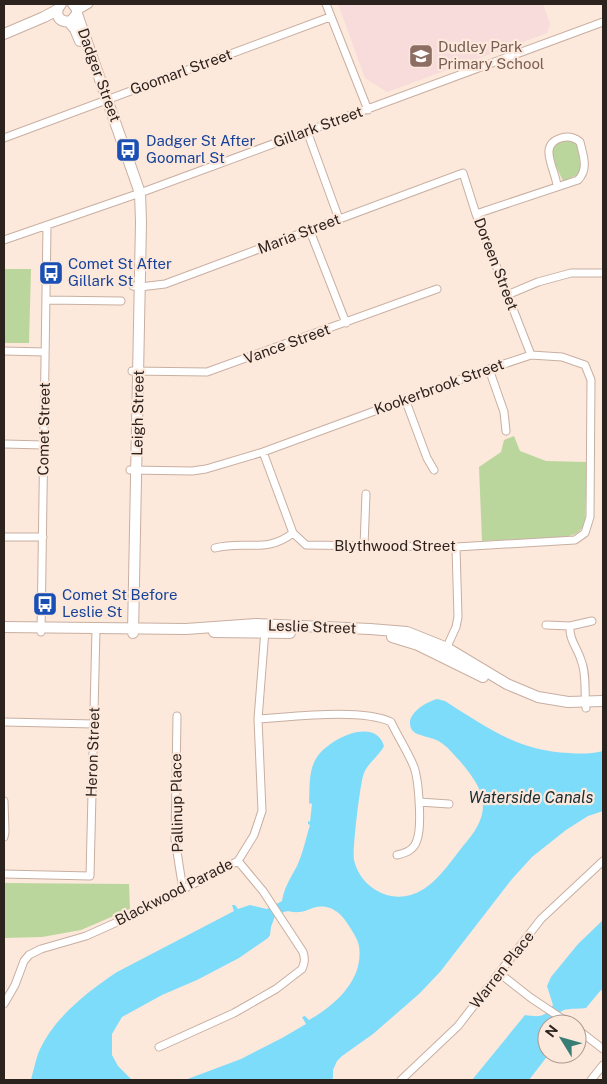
<svg xmlns="http://www.w3.org/2000/svg" width="607" height="1084" font-family="'Public Sans',sans-serif">
	<style>
		.education { fill: #f7dcdb }
		.green { fill: #bad69d }
		.water { fill: #7ddcfa }
		.lines { fill: none; stroke-linecap: round; stroke-linejoin: round }
		.street-casing { stroke: #c8afa1; stroke-width: 9 }
		.secondary-casing { stroke: #c8afa1; stroke-width: 12 }
		.street { stroke: #fff; stroke-width: 7 }
		.secondary { stroke: #fff; stroke-width: 10 }
		.labels { text-anchor: middle; stroke-width: 4.5; stroke-linejoin: round; paint-order: stroke }
		.education-label { font-size: 15px; fill: #785e54; stroke: #fde8dc; text-anchor: start }
		.street-label { font-size: 15px; fill: #2d231e; stroke: #fde8dc }
		.transit-label { font-size: 15px; fill: #164399; stroke: #fde8dc; text-anchor: start }
		.water-label { font-size: 16px; font-style: italic; fill: #162c34; stroke: #fde8dc }
	</style>
	<rect width="100%" height="100%" fill="#fde8dc"/>
	<!-- education -->
	<path class="education" d="M338,4H543L550,24L547,33L387,92L365,78Z"/>
	<!-- green -->
	<path class="green" d="M568,139L577,143L581,169L577,175L563,181L553,160L552,149L556,143Z
		M4,269H31L29,343H4Z
		M514,436L520,451L546,461L587,462L585,524C580,533 574,535 564,537L482,541L479,467L501,452L504,440Z
		M4,883L129,884L130,909L81,930L42,937L4,938Z"/>
	<!-- water -->
	<path class="water" d="M437,699L445,701C486,727 518,751 569,753C581,754 591,754 603,751V811L588,816L566,830L532,857L512,879L440,972L419,994L373,1034L342,1056L337,1061L333,1070V1078L330,1080H185L241,1059L282,1038L306,1024L302,1017L305,1016L309,1020C335,1005 364,980 359,946C358,940 354,934 351,929C345,919 338,909 326,907C313,905 310,911 300,912C286,913 291,908 275,916L271,927L270,935L268,938L239,958L197,980L162,995L122,1017L112,1034V1055L118,1066L132,1080H31C33,1072 35,1063 38,1054C52,1019 87,992 117,972L234,911L232,905H235L238,909L250,905L267,909L282,901C284,888 291,877 297,866C303,853 306,838 310,825L308,824V821L310,822L312,804L309,803C310,788 308,770 317,757C329,739 375,716 384,746C379,756 368,763 364,773C360,782 352,852 354,860C361,890 395,907 422,890C440,880 455,855 468,840C494,808 483,788 459,760C453,754 447,746 440,742C433,737 416,736 412,730C403,715 426,702 437,699Z
		M603,920V991L601,990L586,1008C573,1010 555,1005 556,1024H547V1054H549L529,1080H472L525,1015C539,1017 544,1018 553,1005L547,986L551,977L578,944Z"/>
	<g class="lines">
		<defs>
			<path id="street" d="M326,4L368,110
				M77,11L89,4
				M307,131L339,219
				M4,138L330,17
				M476,214L578,180C589,169 583,155 580,142C574,137 568,136 561,138C537,145 556,170 557,186
				M310,231L346,323
				M4,240L140,193L603,22
				M133,286L140,287L165,284L463,173L476,214L531,355
				M507,295L538,282L571,273H603
				M47,300L121,301
				M4,351L45,352
				M489,369L504,412L506,431
				M132,371L207,372L437,289
				M405,399L427,458L434,470
				M4,444L44,445
				M130,470L192,471L206,469L263,452L489,369L531,355L562,357L585,365L591,380L590,517L585,533L575,540L456,547L306,545L293,533L263,452
				M4,537H43
				M364,546L366,494
				M215,548C246,540 266,554 293,533
				M546,625L570,626L592,621
				M570,626C569,640 577,647 581,660C587,674 584,692 586,708
				M41,632L47,226
				M445,651L456,627L458,617L456,547
				M177,716L175,839L183,890
				M258,719C292,717 361,708 391,722C398,737 408,752 414,767C419,781 422,827 417,840C414,850 406,853 397,855
				M4,722L94,724
				M4,801L5,832L4,837
				M419,802L449,804
				M4,874L90,876L96,629
				M499,973L531,998L570,1024
				M4,1004L15,985L24,961L29,955L41,949L86,936L135,914L238,861L254,835L262,811L258,719L265,630
				M577,1029L603,1049
				M159,1047L234,1013L276,989L302,969C305,962 305,959 303,952L263,891L238,861
				M401,1080L458,1026L541,919L603,861
				M591,1080L603,1065"/>
			<path id="secondary" d="M61,4C53,13 59,24 71,21L77,14V9L73,4
				M77,14L140,193L141,222L133,633
				M69,22L75,29L80,41
				M4,34L44,17L57,10
				M4,627L186,629L256,624L370,629L407,632L447,648L507,684L538,697L568,702L603,701
				M214,632L290,633
				M392,637L418,645L483,677"/>
		</defs>
		<!-- street casing -->
		<use href="#street" class="street-casing"/>
		<!-- secondary casing -->
		<use href="#secondary" class="secondary-casing"/>
		<!-- street -->
		<use href="#street" class="street"/>
		<!-- secondary -->
		<use href="#secondary" class="secondary"/>
	</g>
	<!-- icons -->
	<defs>
		<symbol id="school-square" viewBox="-11 -11 22 22"><rect x="-9" y="-9" width="18" height="18" rx="4" fill="#8d6e63" stroke="#fde8dc"/><path d="M0-5L7-2L0 1L-7-2ZM-4 1L0 2.5L4 1V4Q0 6-4 4Z" fill="#fff"/></symbol>
		<symbol id="bus-square" viewBox="-11 -11 22 22"><rect x="-9" y="-9" width="18" height="18" rx="4" fill="#1a4fb4" stroke="#fde8dc"/><path d="M-5-6H5V4H4V6H2V4H-2V6H-4V4H-5ZM-3.5-4V0h7V-4ZM-3.5 1.2v1.5H-2V1.2ZM2 1.2v1.5H3.5V1.2Z" fill="#fff"/></symbol>
	</defs>
	<g fill-rule="evenodd">
		<use href="#school-square" x="407" y="42" width="28" height="28"/>
		<use href="#bus-square" x="114" y="136" width="28" height="28"/>
		<use href="#bus-square" x="37" y="259" width="28" height="28"/>
		<use href="#bus-square" x="31" y="590" width="28" height="28"/>
	</g>
	<g class="labels">
		<!-- education labels -->
		<g class="education-label">
			<text x="438" y="52">Dudley Park<tspan x="438" dy="17">Primary School</tspan></text>
		</g>
		<!-- street labels -->
		<g class="street-label">
			<text transform="translate(181 72) rotate(-20)" y="5">Goomarl Street</text>
			<text transform="translate(99 75) rotate(70)" y="5">Dadger Street</text>
			<text transform="translate(318 127) rotate(-20)" y="5">Gillark Street</text>
			<text transform="translate(299 234) rotate(-21)" y="5">Maria Street</text>
			<text transform="translate(496 264) rotate(69)" y="5">Doreen Street</text>
			<text transform="translate(287 344) rotate(-20)" y="5">Vance Street</text>
			<text transform="translate(439 387) rotate(-20)" y="5">Kookerbrook Street</text>
			<text transform="translate(138 413) rotate(-89)" y="5">Leigh Street</text>
			<text transform="translate(44 429) rotate(-89)" y="5">Comet Street</text>
			<text x="395" y="551">Blythwood Street</text>
			<text transform="translate(312 627) rotate(2)" y="5">Leslie Street</text>
			<text transform="translate(93 752) rotate(-88)" y="5">Heron Street</text>
			<text transform="translate(177 803) rotate(-91)" y="5">Pallinup Place</text>
			<text transform="translate(174 892) rotate(-27)" y="5">Blackwood Parade</text>
			<text transform="translate(502 970) rotate(-52)" y="5">Warren Place</text>
		</g>
		<!-- transit labels -->
		<g class="transit-label">
			<text x="146" y="146">Dadger St After<tspan x="146" dy="17">Goomarl St</tspan></text>
			<text x="68" y="269">Comet St After<tspan x="68" dy="17">Gillark St</tspan></text>
			<text x="62" y="600">Comet St Before<tspan x="62" dy="17">Leslie St</tspan></text>
		</g>
		<!-- water labels -->
		<g class="water-label">
			<text x="531" y="803">Waterside Canals</text>
		</g>
	</g>
	<!-- border -->
	<rect width="607" height="1084" fill="none" stroke="#2d231e" stroke-width="10"/>
	<!-- north arrow -->
	<g transform="translate(562 1039) rotate(307)"><circle r="24" fill="#fde8dc" stroke="#aa9990"/>
	<path d="M0-4L9 19L0 12L-9 19Z" fill="#387e74"/>
	<text y="-8" font-size="14" font-weight="bold" text-anchor="middle" fill="#2d231e">N</text>
	</g>
</svg>
